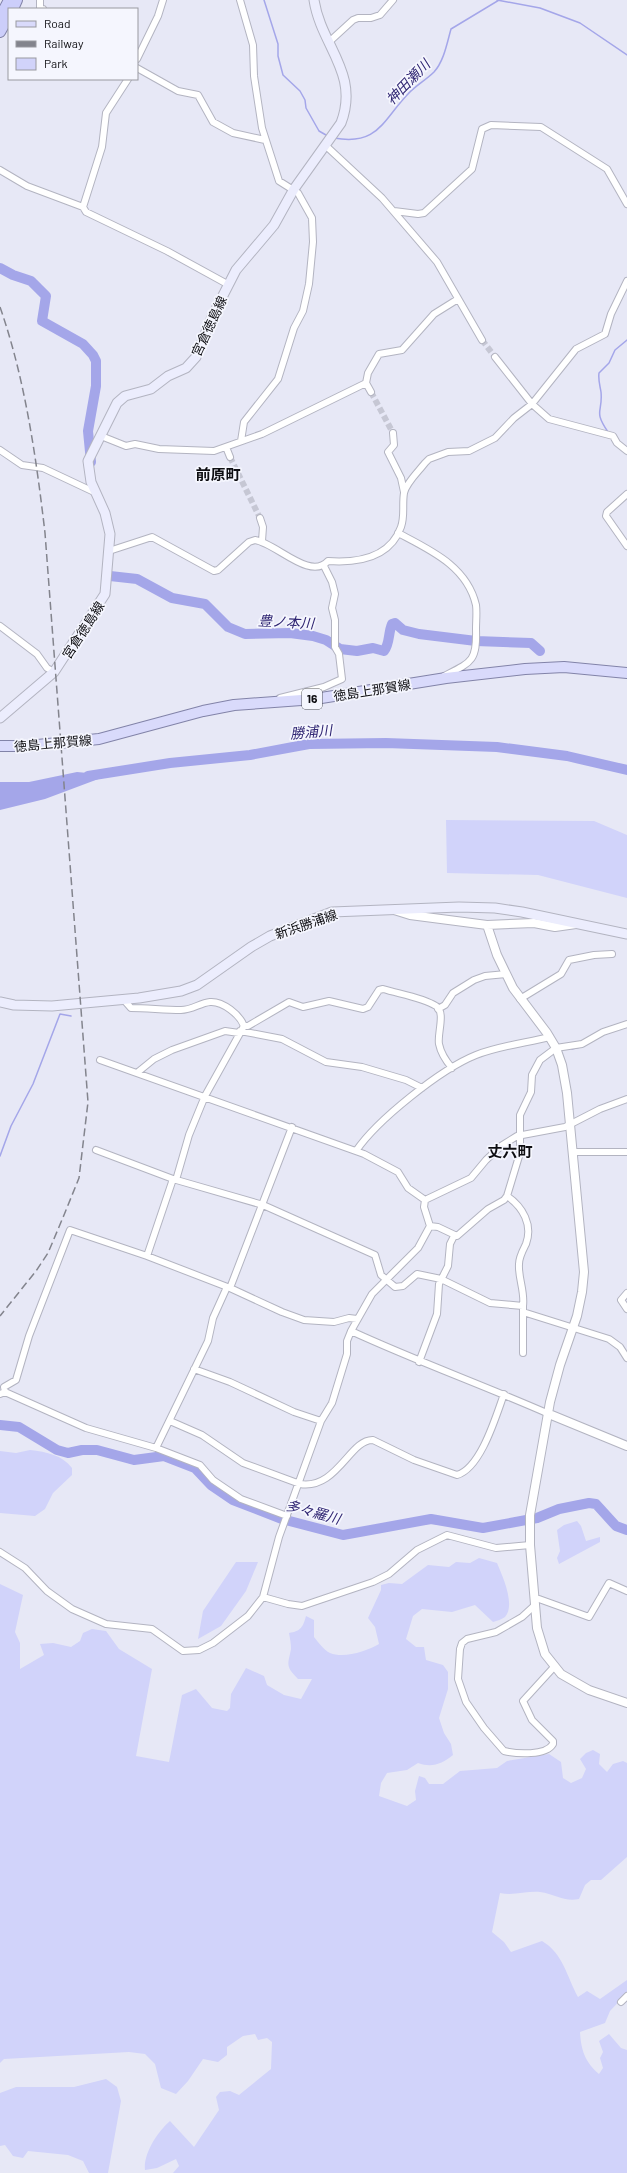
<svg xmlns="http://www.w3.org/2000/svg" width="627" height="2173" font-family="Barlow,'Noto Sans JP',sans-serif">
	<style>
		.green { fill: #d1d3fa }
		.water { fill: #a4a6e9 }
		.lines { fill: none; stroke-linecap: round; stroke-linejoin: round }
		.stream { stroke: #a4a6e9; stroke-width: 1.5 }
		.river { stroke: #a4a6e9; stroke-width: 10 }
		.minor-tunnel { stroke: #c6c7d4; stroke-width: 6; stroke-dasharray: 6 3; stroke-linecap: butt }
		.minor-casing { stroke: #b3b4c1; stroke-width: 8 }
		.tertiary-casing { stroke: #b3b4c1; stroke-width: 10 }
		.secondary-casing { stroke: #b3b4c1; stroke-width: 11 }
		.primary-casing { stroke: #8283a8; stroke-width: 12 }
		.trunk-casing { stroke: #8283a8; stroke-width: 12 }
		.minor { stroke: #fff; stroke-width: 6 }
		.tertiary { stroke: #fff; stroke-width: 8 }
		.secondary { stroke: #ecedfd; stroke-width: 9 }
		.primary { stroke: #d9dafb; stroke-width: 10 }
		.trunk { stroke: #cccefa; stroke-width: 10 }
		.rail { stroke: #83848d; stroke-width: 1.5; stroke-dasharray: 8 4; stroke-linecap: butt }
		.labels { text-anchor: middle; stroke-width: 3.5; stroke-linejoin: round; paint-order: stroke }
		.shield { fill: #f5f6fe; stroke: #535459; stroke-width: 1 }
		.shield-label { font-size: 12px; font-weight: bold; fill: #0e0e12 }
		.street-label { font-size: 13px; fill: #0e0e12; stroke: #f5f6fe }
		.water-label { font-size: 14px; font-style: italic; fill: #2f2572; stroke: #f5f6fe }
		.quarter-label { font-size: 15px; font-weight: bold; fill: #0e0e12; stroke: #f5f6fe }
	</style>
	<rect width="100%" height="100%" fill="#e7e8f6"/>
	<!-- green -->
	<path class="green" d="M446,820L594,821L627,835V898L538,875L447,873Z
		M30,1450C47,1452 62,1455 72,1468V1475L53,1493L45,1509L35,1516L0,1513V1451L16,1453Z
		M577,1521L581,1526L586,1541L600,1537V1542L559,1564L557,1558L560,1551L557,1530L564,1525Z
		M479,1558L497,1563C502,1575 516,1605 505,1617C502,1619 497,1621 493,1622L475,1605L452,1612L422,1609L413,1616L406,1639L416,1647H424L426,1660L443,1665L448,1672V1689L439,1718L444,1733L451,1744L453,1755C442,1764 432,1768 418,1763L407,1770L387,1773L381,1783L379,1796L407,1806L416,1800L415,1791L419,1776L425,1778L429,1784H443L460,1771L497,1768L507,1761L549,1754L561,1762L563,1778L571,1783L582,1778L586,1769L580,1759L586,1753L593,1750L600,1754L599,1764L607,1772L613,1764L623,1761L627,1763V1857L601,1880H591L585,1885L579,1899C564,1902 555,1894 540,1892C526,1891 513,1896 500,1893L492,1932L504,1942L511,1952L542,1941C563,1953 567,1977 578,1997L587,1991L600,1999L627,1980V1993L610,2011L605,2023L580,2032C581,2050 585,2062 599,2074L603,2068L600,2058L603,2052L599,2041L609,2034L621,2048L627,2050V2173H173L179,2166L176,2159L157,2168L145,2170C143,2154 158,2131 170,2121L194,2147L219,2110L216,2097L220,2092L230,2091L239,2095L271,2069L272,2042L267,2038L258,2040L255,2034L243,2036L227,2047V2055L218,2062L203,2059L188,2081L176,2094L161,2088L155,2064L145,2054L129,2052L4,2059L0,2063V1584L23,1595L15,1632L20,1643V1669L44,1655L40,1644L53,1643L71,1647L80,1641L83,1633L92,1629L106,1631L119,1649L152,1669L136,1756L169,1762L182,1695L196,1689L212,1708L227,1711L230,1708L231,1694L246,1668L264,1676L267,1685L284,1695L301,1699L312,1679H298C285,1666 288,1665 291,1649C291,1644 290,1638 289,1633C301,1631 303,1627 306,1616L314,1620V1637C318,1642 324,1650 330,1653C344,1659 367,1651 379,1644L375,1627L368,1618L381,1590V1585L389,1583L402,1584L428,1565L449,1567L456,1562L470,1563Z
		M236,1562H258L246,1591L221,1626L198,1639L203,1611Z
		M106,2079L117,2087L121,2101L108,2173H89L83,2161L68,2155L28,2151L23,2158L13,2156L5,2145L0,2146V2093L16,2087H74Z"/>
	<!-- water -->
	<path class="water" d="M77,772L109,775L45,799L0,810V782H29Z"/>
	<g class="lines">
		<!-- stream -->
		<path class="stream" d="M264,0L278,44V56L283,75L300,91L305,100L306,108L319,131L326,135
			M497,0L540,8L580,23L627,55
			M334,138C378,146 382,121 408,94C415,86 426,80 434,72C444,61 447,43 451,29L499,0
			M608,432C593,410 603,413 601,392C600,386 598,380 599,373L609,363L615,350L627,340
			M572,1049L580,1047
			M0,1156L11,1126L33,1084L60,1014L71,1016"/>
		<!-- river -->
		<path class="river" d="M0,268L13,275L31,281L46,296L42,321L83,344L93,355L96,361V386L88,431L91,462
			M110,576L137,579L172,598L205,604L228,627L245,634L290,633L313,636L326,640L340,649L357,651L373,648L384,651C390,644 388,633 392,624L395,623L403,630L419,634L476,641L531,643L540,651
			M88,776L170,763L250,755L309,744L386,743L497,747L567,756L627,770
			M0,1425L19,1427L57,1450L68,1453L82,1450H97L134,1460L164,1456L195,1468L211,1485L233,1500L246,1505L282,1519L343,1535L431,1519L483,1528L537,1518L559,1509L589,1503L596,1504L616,1526L627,1530"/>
		<!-- minor-tunnel -->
		<path class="minor-tunnel" d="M482,340L495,357
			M371,392L393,433
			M230,457L260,518"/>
		<defs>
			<path id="minor" d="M40,0V9H43
				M240,0L253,45L254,76L262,128L279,181L298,193L312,218L313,242L309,284L303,311L294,328L278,379L244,422L241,441
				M329,42L353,20L358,18H371L380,15L393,0
				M137,59L158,16L163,0
				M137,68L178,91L198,95L213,122L233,133L265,140
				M128,79L106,113L102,147L83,207L86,212L167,251L229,285
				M325,145L382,198L437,262L482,340
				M0,170L27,186L83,207
				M394,211L418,214L424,213L472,169L482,129L491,125L541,127L607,169L627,204
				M495,357L532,404L549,419L613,436L617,443L627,451
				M366,383L371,392
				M393,433L394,445L388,452L401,478L404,492
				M101,436L126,446L135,444L159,449L214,451L262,434L366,383L368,373L379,354L402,350L434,314L458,299
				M226,447L230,457
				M0,450L22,465L43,468L94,492
				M627,494L607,512L606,516L627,546
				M260,518L263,527L262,541
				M398,533C430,550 467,566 476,605C477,612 476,621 476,629C477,661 472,662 444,676
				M109,551L152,537L214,571L218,570L249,542L255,540C276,543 310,581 328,561C357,563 390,558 401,527C405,516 402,505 404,493C406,483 419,471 425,463L429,459L448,452L469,451L495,438L514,418L532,404L576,349L605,334L611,314L627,281
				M0,626L37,654L47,668L54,672
				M280,698L324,687L342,679L339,654L335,647V620L332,608L335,594L332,582L324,566
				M520,999L561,974L569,960L594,955L612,954
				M124,1000L131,1008C147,1008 164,1010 181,1010C192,1010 200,1003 210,1002C223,1001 240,1015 244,1026L205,1096L189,1135L176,1180
				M438,1009L445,1005L453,993L474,980L485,976L506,974
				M244,1026H248L289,1002L303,1007L329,1001L363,1009L368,1007L379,990L383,989C399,994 422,997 436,1006C446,1012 437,1034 439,1044C441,1054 446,1061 452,1068
				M240,1031L282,1039L326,1062L362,1067L406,1080L422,1088
				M138,1072L154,1059L172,1050L225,1031L239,1033
				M96,1150L173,1179L263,1205L375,1255L381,1275L395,1287L403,1286L417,1274L441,1279L490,1303L523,1306V1312L609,1339L620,1347L627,1358
				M356,1151C377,1120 441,1069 476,1055C499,1046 525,1043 550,1037
				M573,1152H627
				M507,1196C523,1207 533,1225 526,1244C523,1250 519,1257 519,1264C518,1278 525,1291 523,1306
				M425,1200L471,1178L486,1160L501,1146L517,1136L565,1127L600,1109L627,1099
				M430,1226L438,1227L457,1236L488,1209L504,1200L507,1196L520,1153V1115L531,1092L532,1075L540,1060L556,1048L582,1044L603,1032L627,1024
				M147,1256L173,1179
				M230,1288L292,1127
				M627,1293L621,1300L627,1309
				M351,1331C416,1361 483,1385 549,1414
				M523,1353V1312
				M419,1362L437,1314L439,1284L448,1266L450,1244L454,1236
				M194,1369L230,1382L294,1412L321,1421
				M5,1392L4,1387L16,1380L29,1336L70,1230L147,1256L230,1288L282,1312L304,1320L334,1322L349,1318L357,1319
				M0,1394L5,1392L86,1428L156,1448L200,1465L213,1480L241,1499L287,1516
				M170,1421L202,1435L243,1463L300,1484C337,1490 350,1439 373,1440L414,1460L457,1475C481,1468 496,1416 504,1394
				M156,1448L208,1341L213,1318L227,1287
				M0,1552L25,1568L47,1591L72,1609L106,1624L152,1629L183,1651L199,1650L213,1643L248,1616L263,1597L279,1537L321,1421L332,1403L347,1354V1341L351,1331L372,1294L418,1248L430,1226L424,1207L425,1200L408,1188L398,1172L364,1154L100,1060
				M263,1597L288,1604L302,1606L373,1582L389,1574L417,1550L447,1535L496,1548L530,1545
				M534,1599H539L589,1617L609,1583L627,1591
				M534,1606L522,1617L496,1632L467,1639L462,1643L460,1649L458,1679L466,1702L484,1728L504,1751C517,1754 546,1756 553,1744V1741L532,1720L523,1701L554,1667
				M621,2002L627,1996"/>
			<path id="tertiary" d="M394,910L410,915L487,925L534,923L555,927L576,924
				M487,925L497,955L513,988L547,1033L556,1048L562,1065L567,1093L584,1272L582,1292L577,1316L560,1365L550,1402L530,1515V1545L537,1628L545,1654L561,1674L589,1690L627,1703
				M549,1414L627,1446"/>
			<path id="secondary" d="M0,718L54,672L105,594L110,534L105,513L91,482L88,461L117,403L125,396L151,389L168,376L186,368L196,357L212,317L236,270L274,225L294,189L341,123C360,73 321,46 314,0
				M0,1002L14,1005L52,1006L139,998L181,991L197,985L251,947L270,936L332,912L459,907L495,908L522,912L627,934"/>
			<path id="primary" d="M0,746H27L99,739L203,711L234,705L315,699L446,678L525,669L564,667L627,673"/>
			<path id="trunk" d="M13,9L17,0
				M0,17L9,0
				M0,32L9,16"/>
		</defs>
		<!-- minor casing -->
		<use href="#minor" class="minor-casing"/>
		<!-- tertiary casing -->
		<use href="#tertiary" class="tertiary-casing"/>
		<!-- secondary casing -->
		<use href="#secondary" class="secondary-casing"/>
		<!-- primary casing -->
		<use href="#primary" class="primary-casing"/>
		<!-- trunk casing -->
		<use href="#trunk" class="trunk-casing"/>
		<!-- minor -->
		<use href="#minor" class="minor"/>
		<!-- tertiary -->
		<use href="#tertiary" class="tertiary"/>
		<!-- secondary -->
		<use href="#secondary" class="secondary"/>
		<!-- primary -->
		<use href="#primary" class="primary"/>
		<!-- trunk -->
		<use href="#trunk" class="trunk"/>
		<!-- rail -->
		<path class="rail" d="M0,307C25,379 36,456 45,533L88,1102L79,1178L64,1215L48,1253L36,1271L0,1316"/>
	</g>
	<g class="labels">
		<!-- shield labels -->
		<rect class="shield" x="302" y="689" width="20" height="20" rx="3"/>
		<g class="shield-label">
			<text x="312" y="703">16</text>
		</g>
		<!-- street labels -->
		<g class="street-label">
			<text transform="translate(209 326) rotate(-65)" y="5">宮倉徳島線</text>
			<text transform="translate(83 630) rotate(-57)" y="5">宮倉徳島線</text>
			<text transform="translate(372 690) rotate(-9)" y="5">徳島上那賀線</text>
			<text transform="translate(53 743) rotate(-5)" y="5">徳島上那賀線</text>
			<text transform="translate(306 924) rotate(-19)" y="5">新浜勝浦線</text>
		</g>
		<!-- water labels -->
		<g class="water-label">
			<text transform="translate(408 82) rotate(-46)" y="5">神田瀬川</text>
			<text transform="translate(286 622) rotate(3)" y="5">豊ノ本川</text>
			<text transform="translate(311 732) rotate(-5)" y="5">勝浦川</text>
			<text transform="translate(313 1512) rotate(15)" y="5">多々羅川</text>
		</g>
		<!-- quarter labels -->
		<g class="quarter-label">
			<text x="218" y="480">前原町</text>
			<text x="510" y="1157">丈六町</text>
		</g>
	</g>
	<!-- legend -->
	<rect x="8" y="8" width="130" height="72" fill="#f5f6fe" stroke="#9999a0"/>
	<rect x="16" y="21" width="20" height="6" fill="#d9dafb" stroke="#9999a0"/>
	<text x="44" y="28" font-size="12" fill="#0e0e12">Road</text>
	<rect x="16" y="41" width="20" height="6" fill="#83848d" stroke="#9999a0"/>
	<text x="44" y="48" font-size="12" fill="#0e0e12">Railway</text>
	<rect x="16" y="58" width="20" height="12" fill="#d1d3fa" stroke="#9999a0"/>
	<text x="44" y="68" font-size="12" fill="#0e0e12">Park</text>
</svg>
